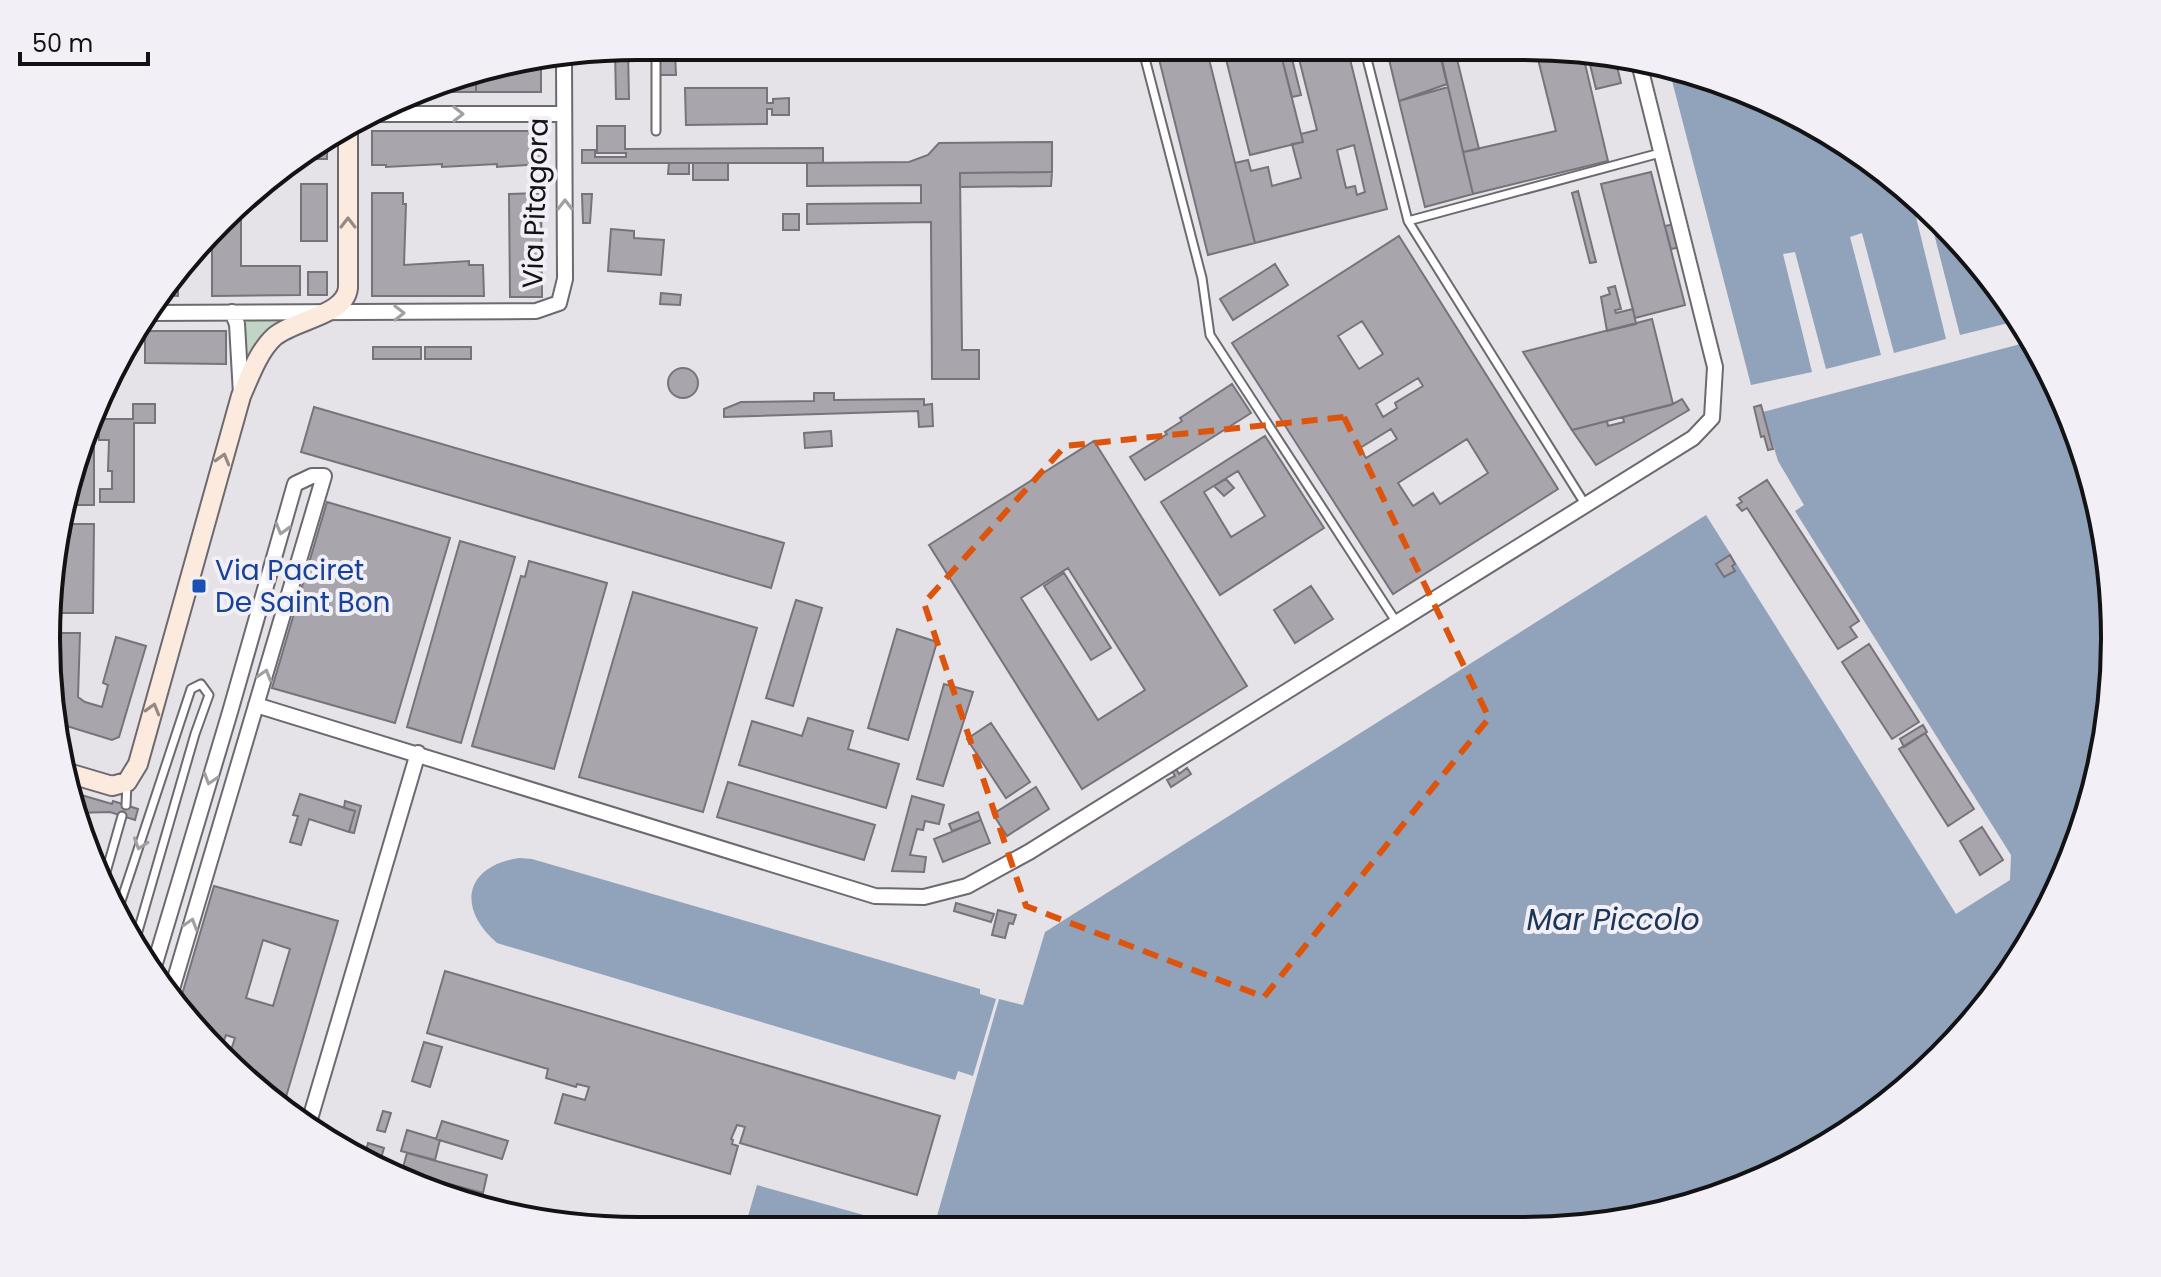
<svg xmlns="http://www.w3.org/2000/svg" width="2161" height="1277" font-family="Poppins,sans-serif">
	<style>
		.green { fill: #c1d4c5 }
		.water { fill: #91a2bb }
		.building { fill: #a8a6ac; stroke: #76747a; stroke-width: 2; fill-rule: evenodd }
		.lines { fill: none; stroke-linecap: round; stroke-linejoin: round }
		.lane-casing { stroke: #6c696f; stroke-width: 11 }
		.street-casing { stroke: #6c696f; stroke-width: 18 }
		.secondary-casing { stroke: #6c696f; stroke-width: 22 }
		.lane { stroke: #fff; stroke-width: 7 }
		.street { stroke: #fff; stroke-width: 14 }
		.secondary { stroke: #fdeade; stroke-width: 18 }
		.oneway { stroke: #a1a0a1 }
		.oneway2 { stroke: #948983 }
		.marked { fill: none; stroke: #dd550c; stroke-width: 6; stroke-dasharray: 16 10; stroke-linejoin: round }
		.transit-dot { fill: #1a4fb4; stroke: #f2eff6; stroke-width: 3 }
		.labels { text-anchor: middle; stroke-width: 8; stroke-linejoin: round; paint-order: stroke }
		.street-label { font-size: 28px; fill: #131214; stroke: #f2eff6 }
		.transit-label { font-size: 28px; fill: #164399; stroke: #f2eff6; text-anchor: start }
		.water-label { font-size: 30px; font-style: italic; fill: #1b3558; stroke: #f2eff6 }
		.rim { fill: none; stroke: #131214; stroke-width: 4 }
	</style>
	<rect width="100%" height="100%" fill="#e5e2e8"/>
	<!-- green -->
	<path class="green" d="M241,319L284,322L246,364V343Z"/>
	<!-- water -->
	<path class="water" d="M1679,71L1713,78L1852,146L1942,220L2021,320L1960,335L1929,214L1916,217L1946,339L1894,353L1862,233L1850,237L1881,355L1826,369L1795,252L1783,254L1812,372L1751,385L1670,73Z
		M2032,341L2070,412L2104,523L2115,639L2104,755L2070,866L2015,968L1941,1058L1819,1151L1713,1200L1562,1230H933L999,999L1023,1005L1045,932L1706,515L1956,914L2010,880L2011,855L1795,511L1804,505L1778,461L1763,412Z
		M519,858L532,859L980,989V994L996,999L973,1076L958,1071L955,1080L497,943C456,908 465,866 519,858Z
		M757,1185L917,1230H744Z"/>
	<!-- building -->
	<path class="building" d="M1156,47H1206L1255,243L1208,255Z
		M1223,47H1279L1303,142L1250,155Z
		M1279,47H1289L1301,95L1292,97Z
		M1296,47H1347L1387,209L1255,243L1235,163L1248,160L1251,171L1268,167L1272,186L1301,178L1292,144L1303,142L1301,134L1317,130ZM1354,145L1365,192L1357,195L1355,186L1346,188L1337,150Z
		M1386,47H1438L1447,84L1399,101Z
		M1439,47H1454L1479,149L1463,152Z
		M1535,47H1562L1582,51L1608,161L1473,194L1463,152L1556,131Z
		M615,51H628L629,99H616Z
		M659,51H675L676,75H659Z
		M1587,52L1615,58L1621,83L1596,89Z
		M541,62V92H476V73Z
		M476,73V92H439V83L448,77Z
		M1448,87L1473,194L1425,207L1399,101Z
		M685,88H767V103H773V99L789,98V115H772V109H767V124L686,125Z
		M597,126H625V149L823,148V163H582V150H595V157H626V153H597Z
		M372,131H541V164L497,167V164L442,167V164L386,167V165H372Z
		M327,142V159H296Z
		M1052,142V172L960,173L962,350H979V379H932L931,222L807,224V204L921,203V185L807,186V163L909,162L928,155L939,143Z
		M669,163H689V174H668Z
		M693,163H728V180H693Z
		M1052,172L1051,186L960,187V173Z
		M1651,172L1685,305L1635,318L1601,184Z
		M301,184H327V241H301Z
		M1578,191L1596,262L1590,263L1572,193Z
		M372,193H403V204H406L404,265L469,261V265H483L484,296H372Z
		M541,193L542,297H510L509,194Z
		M582,194H592L590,223H583Z
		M241,208V266H300V295L212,296V238Z
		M783,214H799V230H783Z
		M1675,224L1681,247L1671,249L1665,226Z
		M611,229L634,231V238L664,240L661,275L608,271Z
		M1399,236L1558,489L1393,594L1232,343ZM1362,321L1383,354L1359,369L1338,336ZM1418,378L1423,386L1395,403L1397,408L1383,417L1376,404ZM1391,429L1397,439L1366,458L1360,448ZM1467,439L1488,473L1440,504L1433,493L1413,506L1398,483Z
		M1275,264L1288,285L1233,320L1220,299Z
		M308,272H327V295H308Z
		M178,275V296L159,295Z
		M1615,286L1621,309L1615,310L1616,313L1633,309L1636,324L1607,331L1601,297L1610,294L1608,288Z
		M661,293L681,295L680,305L660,304Z
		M1652,319L1673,404L1572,430L1523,352Z
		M145,331H226V364L145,363Z
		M373,347H421V359H373Z
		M425,347H471V359H425Z
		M668 383a15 15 0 1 1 30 0a15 15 0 1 1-30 0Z
		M1232,384L1251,413L1145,480L1130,457L1167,434L1165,432L1182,421L1180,418Z
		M814,393H834V400L924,399V405L932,404L933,426L919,427L918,411L724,417V409L741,402L814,401Z
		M1682,399L1689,410L1596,465L1572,430L1607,421L1608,426L1624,422L1623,417L1671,405Z
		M133,404H155V423H134V502H100V489H112V471H108L109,440H99V419H133Z
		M1761,405L1773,449L1768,450L1764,436L1761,437L1754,407Z
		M314,407L784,543L771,588L301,452Z
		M94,415V505H68L77,448Z
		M831,431L832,446L805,448L804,433Z
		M1265,436L1324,528L1220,595L1161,502ZM1238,471L1265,516L1231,537L1204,492Z
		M1094,441L1247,686L1082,789L929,545ZM1068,568L1145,690L1098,720L1021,598Z
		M1226,479L1234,488L1224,496L1214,486Z
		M1767,480L1859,621L1850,627L1857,637L1838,649L1747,508L1742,511L1737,505L1742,502L1739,498Z
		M327,502L450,538L395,723L272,688Z
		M65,524H94L93,613H61V549Z
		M460,541L515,557L461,743L407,727Z
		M1730,555L1735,564L1732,566L1735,571L1724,577L1716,564Z
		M529,561L607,583L554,769L472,746L521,576L525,577Z
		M1064,573L1111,648L1091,660L1044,586Z
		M1311,586L1333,619L1295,643L1274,610Z
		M633,592L757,628L703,812L579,777Z
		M796,600L822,608L793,706L766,698Z
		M897,629L937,642L908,740L868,728Z
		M48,633H80L78,697L85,702L102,707L108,685L103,683L116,637L146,646L119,737L112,740L60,724L48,654Z
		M1869,644L1919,722L1892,739L1842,662Z
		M944,684L973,692L943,786L917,779Z
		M808,718L853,731L848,749L899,764L886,808L739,765L752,721L802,736Z
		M991,723L1030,782L1006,798L967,739Z
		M1923,725L1927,732L1904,747L1900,739Z
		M1925,733L1974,809L1948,826L1899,749Z
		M1175,767L1179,774L1187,768L1191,774L1171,787L1167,780L1175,776L1171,769Z
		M728,782L875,825L864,860L717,817Z
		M1036,787L1049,809L1007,836L993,814Z
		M71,792L112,804L113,801L138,809L135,820L110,812L75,813Z
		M300,794L355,811L349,832L309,819L301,845L290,842L298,816L293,815Z
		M912,796L944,805L939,824L925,821L923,830L917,829L910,855L926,857L924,872L892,871Z
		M345,801L361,806L354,833L349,832L355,811L344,808Z
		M978,812L981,820L952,831L949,824Z
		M981,820L990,843L943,862L934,839Z
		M1982,827L2003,860L1980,875L1960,841Z
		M214,886L338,921L283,1107L229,1056L235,1038L226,1035L221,1049L178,1008ZM263,940L290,949L273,1006L246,998Z
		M956,903L994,914L991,922L954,911Z
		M998,910L1016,915L1013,924L1009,923L1005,938L992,935Z
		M445,971L940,1116L917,1195L740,1143L745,1127L737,1125L731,1139L733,1140L732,1144L738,1146L730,1174L555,1123L563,1094L585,1100L589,1087L577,1084L576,1087L546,1078L548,1069L427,1033Z
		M424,1042L442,1047L430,1087L412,1081Z
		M383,1111L391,1113L385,1132L377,1130Z
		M442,1121L508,1141L502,1159L436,1139Z
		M407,1130L440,1140L435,1160L401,1151Z
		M368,1143L384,1148L379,1165L340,1146L365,1154Z
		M407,1153L487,1175L483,1193L402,1171Z"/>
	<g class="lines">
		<defs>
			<path id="lane" d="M656,46V131
				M1142,47L1202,278L1210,335L1397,623
				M1364,47L1408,221L1585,504
				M1408,221L1660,153
				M126,805L127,784
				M104,879L122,816
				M119,907L191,689L201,684L209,695L195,734L136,938"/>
			<path id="street" d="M380,114H564
				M232,312L237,324L241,394
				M144,313L536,311L559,303L565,279L564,58
				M256,705L875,896L924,897L967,886L1029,852L1693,438L1712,418L1715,367L1639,63
				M153,970L230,712L295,484L312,476H324L169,999
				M307,1129L418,753"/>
			<path id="secondary" d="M68,773L112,786L127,782L138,764L241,396C250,376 258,352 274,337C295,319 345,316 348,288V131"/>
		</defs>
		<!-- lane casing -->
		<use href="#lane" class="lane-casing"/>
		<!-- street casing -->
		<use href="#street" class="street-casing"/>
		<!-- secondary casing -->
		<use href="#secondary" class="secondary-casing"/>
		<!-- lane -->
		<use href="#lane" class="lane"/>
		<!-- street -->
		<use href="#street" class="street"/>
		<!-- secondary -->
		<use href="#secondary" class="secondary"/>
	</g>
	<!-- one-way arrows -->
	<defs><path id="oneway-chevron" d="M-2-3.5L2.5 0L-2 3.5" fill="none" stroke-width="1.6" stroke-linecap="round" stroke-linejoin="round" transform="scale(2)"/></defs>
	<g class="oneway">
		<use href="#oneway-chevron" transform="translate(458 114)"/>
		<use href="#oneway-chevron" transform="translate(565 205) rotate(-90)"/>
		<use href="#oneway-chevron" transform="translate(399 313) rotate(-1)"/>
		<use href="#oneway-chevron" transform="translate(282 529) rotate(106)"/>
		<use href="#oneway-chevron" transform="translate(265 675) rotate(-73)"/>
		<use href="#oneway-chevron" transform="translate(210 779) rotate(107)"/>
		<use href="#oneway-chevron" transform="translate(140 844) rotate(108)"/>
		<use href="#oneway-chevron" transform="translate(191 924) rotate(-73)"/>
	</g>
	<g class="oneway2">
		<use href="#oneway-chevron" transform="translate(348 223) rotate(-90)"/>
		<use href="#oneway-chevron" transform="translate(223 459) rotate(-74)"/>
		<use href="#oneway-chevron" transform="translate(153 709) rotate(-74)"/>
	</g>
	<!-- marked area -->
	<path class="marked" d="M1344,417L1489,718L1264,997L1026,906L924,603L1065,446Z"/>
	<!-- markers -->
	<rect class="transit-dot" x="191" y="578" width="16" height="16" rx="4"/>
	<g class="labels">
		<!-- street labels -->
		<g class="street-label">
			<text transform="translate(535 203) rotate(-88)" y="10">Via Pitagora</text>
		</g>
		<!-- transit labels -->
		<g class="transit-label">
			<text x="215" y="580">Via Paciret<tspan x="215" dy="32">De Saint Bon</tspan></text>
		</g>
		<!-- water labels -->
		<g class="water-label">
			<text x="1613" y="930">Mar Piccolo</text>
		</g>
	</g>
	<!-- crop -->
	<path d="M0 0H2161V1277H0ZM638 60H1523A578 578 0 0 1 2101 638V639A578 578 0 0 1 1523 1217H638A578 578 0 0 1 60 639V638A578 578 0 0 1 638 60Z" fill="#f2eff6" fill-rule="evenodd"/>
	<path class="rim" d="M638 60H1523A578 578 0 0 1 2101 638V639A578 578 0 0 1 1523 1217H638A578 578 0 0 1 60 639V638A578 578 0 0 1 638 60Z"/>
	<!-- scale -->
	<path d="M20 52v12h128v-12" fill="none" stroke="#131214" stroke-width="4"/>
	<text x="32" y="52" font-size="24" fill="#131214" stroke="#f2eff6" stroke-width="6" paint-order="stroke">50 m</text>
</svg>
